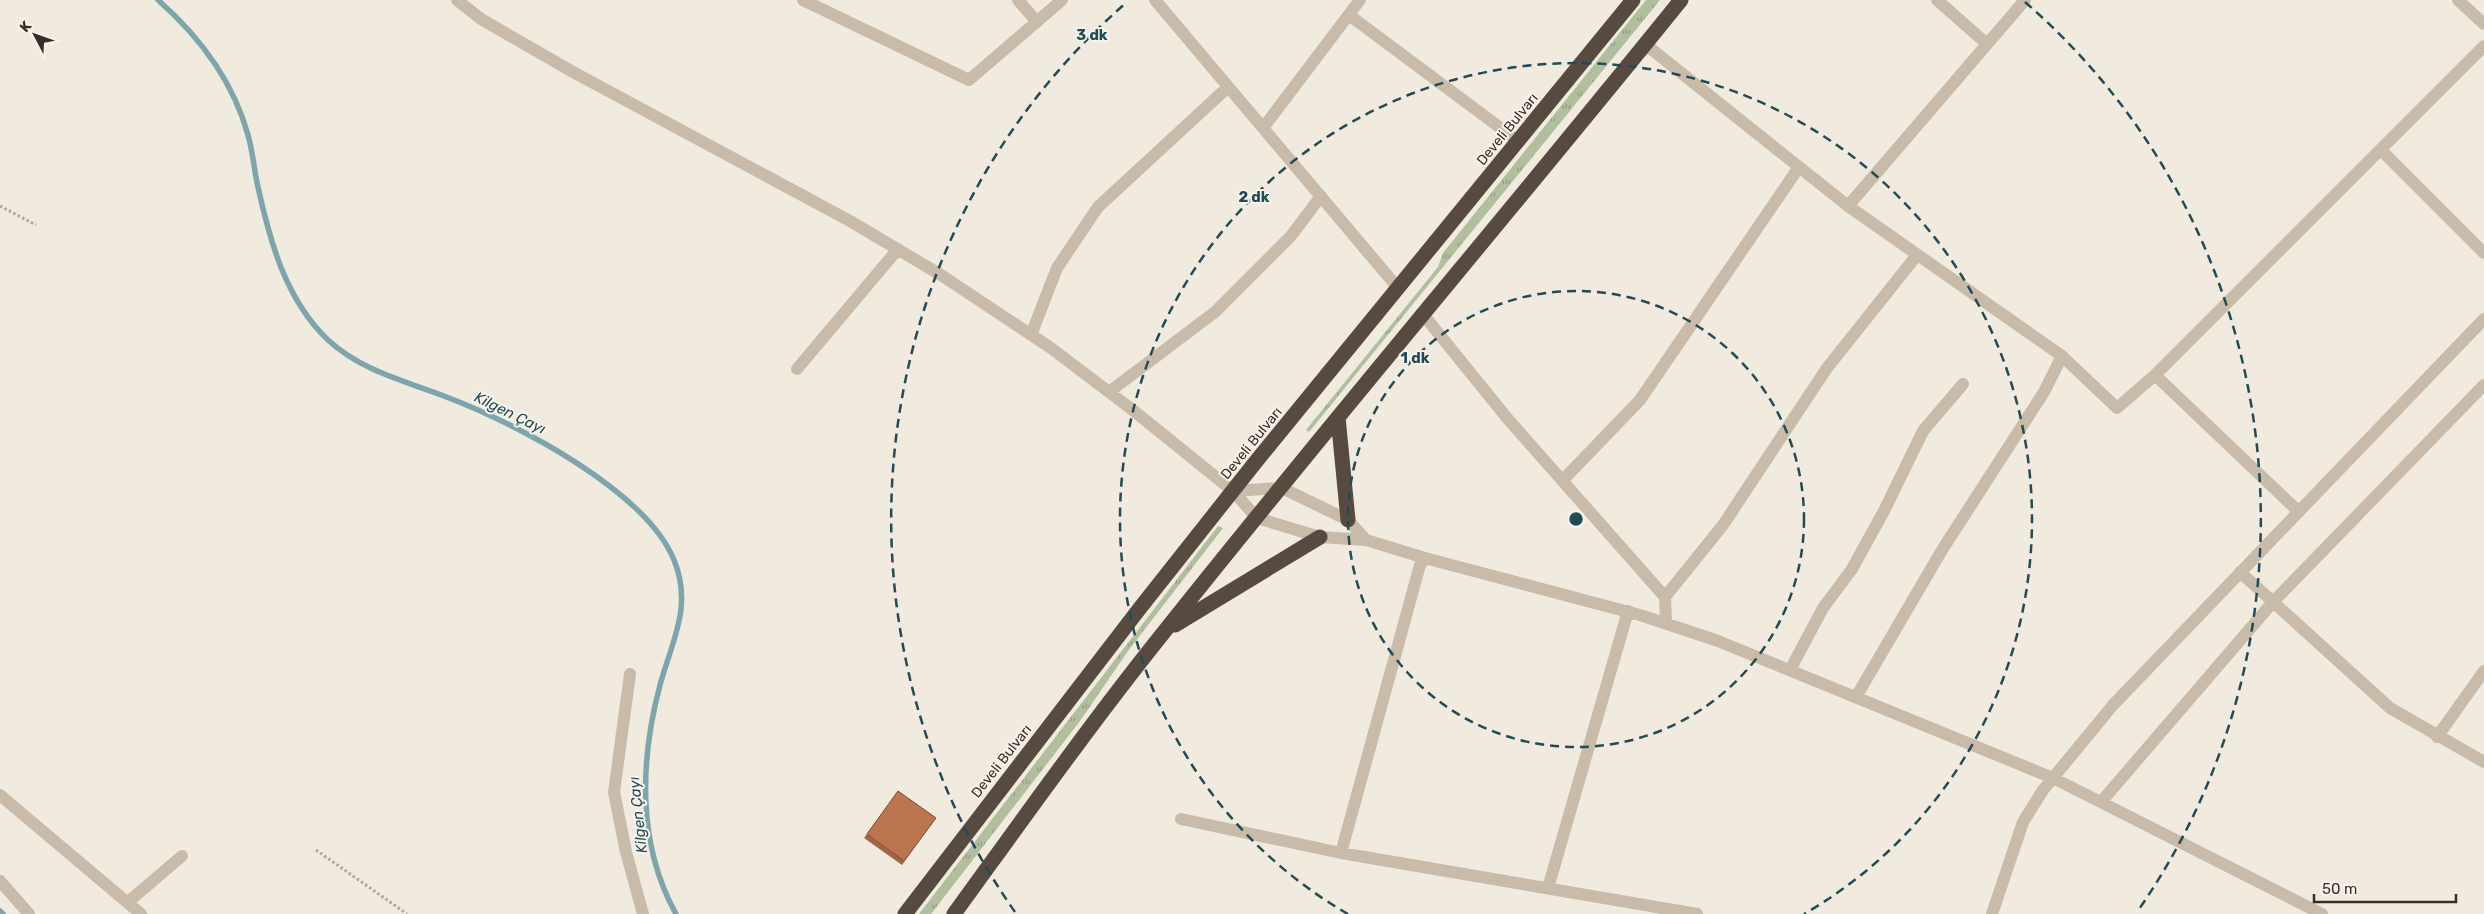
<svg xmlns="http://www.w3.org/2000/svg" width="2484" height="914" font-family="Rubik,sans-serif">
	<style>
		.grass { fill: url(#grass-tufts) }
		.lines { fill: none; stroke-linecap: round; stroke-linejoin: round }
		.stream { stroke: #7fa5ac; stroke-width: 5.5 }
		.path { stroke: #b4a595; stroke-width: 3; stroke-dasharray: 2.5 2.5; stroke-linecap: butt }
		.minor { stroke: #c8bbaa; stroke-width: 12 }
		.highway { stroke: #564a41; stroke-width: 15 }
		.wall { fill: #a36544 }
		.building { fill: #bd754f; stroke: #845237 }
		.ring { fill: none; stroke: #224c55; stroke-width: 2.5; stroke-dasharray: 9 6 }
		.labels { text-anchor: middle; stroke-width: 4; stroke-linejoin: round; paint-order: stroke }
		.street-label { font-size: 14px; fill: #362f29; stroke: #f8f3ea }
		.water-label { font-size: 15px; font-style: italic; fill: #224c55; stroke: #f8f3ea }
		.centre { fill: #224c55; stroke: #f8f3ea; stroke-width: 2.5 }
		.ring-label { font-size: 15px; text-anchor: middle; font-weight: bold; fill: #224c55; stroke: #f8f3ea; stroke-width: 4; stroke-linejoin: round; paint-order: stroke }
	</style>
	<defs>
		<pattern id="grass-tufts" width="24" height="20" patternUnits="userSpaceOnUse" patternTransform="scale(1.25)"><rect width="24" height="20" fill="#b1bf9f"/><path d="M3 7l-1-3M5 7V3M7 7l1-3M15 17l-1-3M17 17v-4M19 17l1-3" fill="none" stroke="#919c82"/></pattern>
	</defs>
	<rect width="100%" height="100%" fill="#f1eade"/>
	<!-- grass -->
	<path class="grass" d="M1646,0H1660L1309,432L1306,430L1438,267L1443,253Z
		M1218,526L1223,528L1128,651L1080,721L931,914H919Z"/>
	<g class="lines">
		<!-- stream -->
		<path class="stream" d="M158,0C200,37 233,81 248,135C253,152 254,170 258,187C270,242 286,300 328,340C363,372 406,381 449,398C517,424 646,491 674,560C693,606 672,641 660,685C640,760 637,844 676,914
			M0,911L3,914"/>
		<!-- path -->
		<path class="path" d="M0,206L36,225
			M316,850L407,914"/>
		<!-- minor -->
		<path class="minor" d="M457,0L481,19L573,72L850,221L941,275L1051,348L1134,411L1233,491L1257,518L1320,537L1366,540L1425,558L1640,615L1718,641L2053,778L2322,914
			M803,0L969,80L1062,0
			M1018,0L1037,22
			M1155,0L1398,288
			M1937,0L1987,44
			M2458,0L2484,24
			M1349,15L1518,141
			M1645,44L1848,206L2062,356L2117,408L2155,375L2484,46
			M1263,128L1360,0
			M2381,150L2484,253
			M1848,206L2025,0
			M1422,313L1507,418L1665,597
			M1031,335L1057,268L1098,207L1228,87
			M797,369L898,249
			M2155,375L2299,512
			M1109,392L1215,312L1291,236L1321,196
			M1562,481L1640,400L1799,167
			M1233,491L1282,488L1348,520L1366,540
			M2240,572L2390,708L2484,762
			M1666,623L1665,597L1723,525L1827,368L1917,255
			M1790,670L1823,608L1852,569L1885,509L1923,431L1963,384
			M630,674L614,792L626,852L643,914
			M1856,697L1942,550L2044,392L2062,356
			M2437,737L2484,671
			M0,795L141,914
			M2101,802L2273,602L2484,385
			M1181,819L1341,853L1697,914
			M1341,853L1420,565L1425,558
			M0,881L29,914
			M1548,888L1628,611
			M128,902L182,856
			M1992,914L2023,822L2043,790L2113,705L2484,319"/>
		<!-- highway -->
		<path class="highway" d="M1338,417L1348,520
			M1175,625L1320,537
			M905,914L1140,608L1254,464L1633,0
			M954,914C1023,819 1091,723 1164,632C1333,419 1510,212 1681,0"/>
	</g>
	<!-- wall -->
	<path class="wall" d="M898,791L936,818L902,865L864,838Z"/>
	<!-- building -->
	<path class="building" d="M898,791L936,818L904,861L867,834Z"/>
	<!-- distance rings -->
	<g class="ring">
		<circle cx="1576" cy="519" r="228"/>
		<path d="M1348 914A456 456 0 1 1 1804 914"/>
		<path d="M1015 912A685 685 0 0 1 1127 2M2025 2A685 685 0 0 1 2137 912"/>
	</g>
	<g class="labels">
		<!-- street labels -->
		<g class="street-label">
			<text transform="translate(1507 129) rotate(-51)" y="5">Develi Bulvarı</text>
			<text transform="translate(1251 443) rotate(-51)" y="5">Develi Bulvarı</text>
			<text transform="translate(1001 761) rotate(-52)" y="5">Develi Bulvarı</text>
		</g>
		<!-- water labels -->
		<g class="water-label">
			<text transform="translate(510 413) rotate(26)" y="5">Kilgen Çayı</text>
			<text transform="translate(638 815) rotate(-96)" y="5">Kilgen Çayı</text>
		</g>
	</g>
	<circle cx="1576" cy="519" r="8" class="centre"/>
	<g class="ring-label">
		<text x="1092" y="40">3 dk</text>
		<text x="1254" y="202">2 dk</text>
		<text x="1415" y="363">1 dk</text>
	</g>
	<!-- north arrow -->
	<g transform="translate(35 35) rotate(311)" stroke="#f8f3ea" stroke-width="4" paint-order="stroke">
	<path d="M0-4L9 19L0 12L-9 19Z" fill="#362f29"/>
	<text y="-8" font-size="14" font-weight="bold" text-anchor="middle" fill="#362f29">K</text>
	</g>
	<!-- scale -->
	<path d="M2314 894v8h142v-8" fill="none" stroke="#362f29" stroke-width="2.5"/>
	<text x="2322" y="894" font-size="15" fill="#362f29" stroke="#f8f3ea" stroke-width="4" paint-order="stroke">50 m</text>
</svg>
